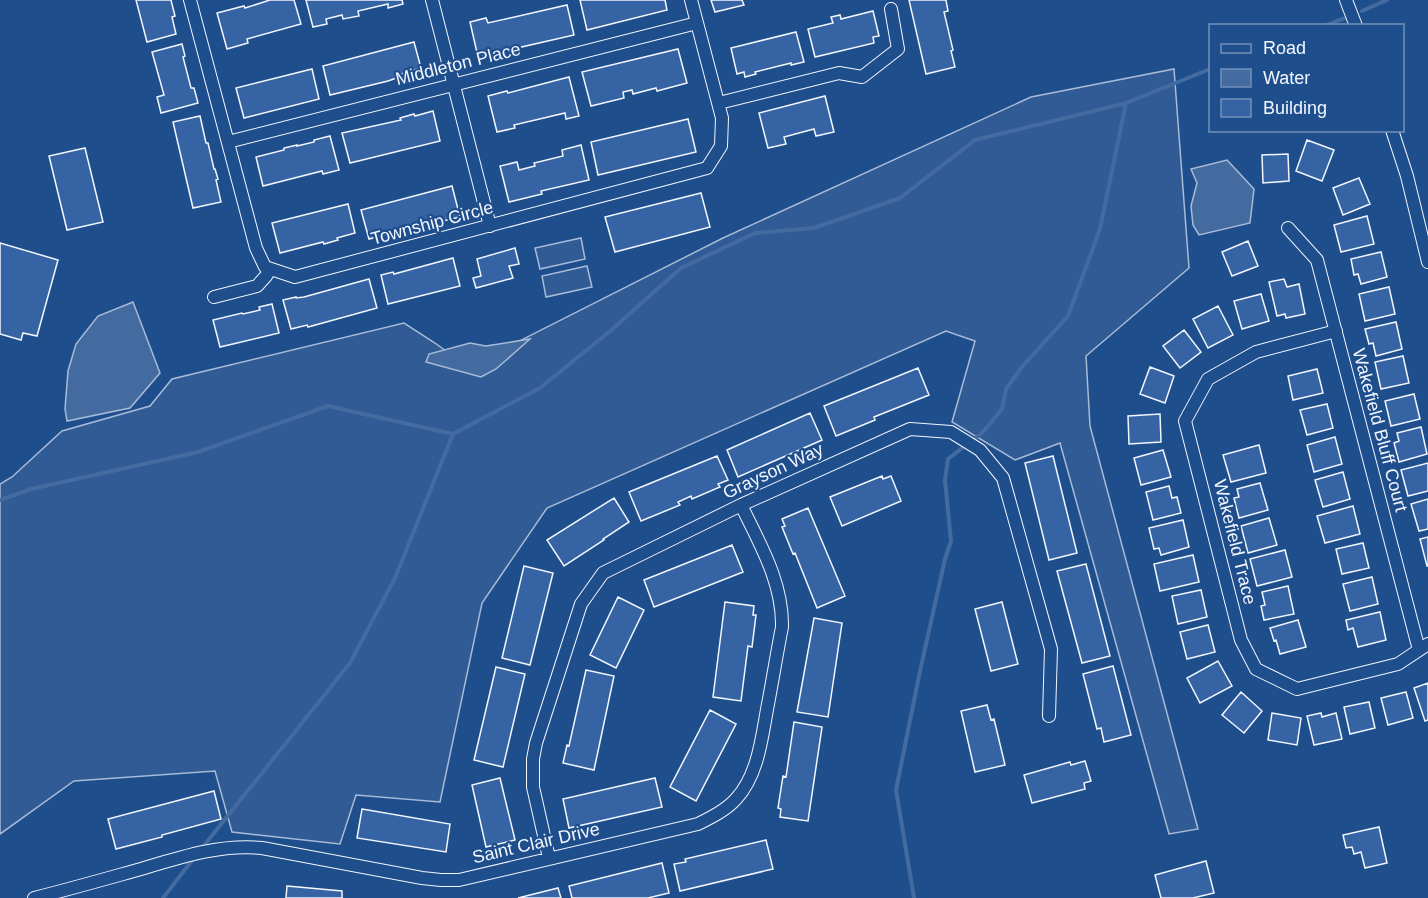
<svg xmlns="http://www.w3.org/2000/svg" width="1428" height="898" font-family="Arial,sans-serif">
	<style>
		.built { fill: #305b95; stroke: #a8bbd7; stroke-width: 1.5 }
		.water { fill: #446ba0; stroke: #a8bbd7; stroke-width: 1.5 }
		.lines { fill: none; stroke-linecap: round; stroke-linejoin: round }
		.stream { stroke: #446ba0; stroke-width: 4 }
		.building { fill: #3563a3; stroke: #f2f6ff; stroke-width: 1.5 }
		.minor-casing { stroke: #f2f6ff; stroke-width: 14 }
		.minor { stroke: #1f4e8c; stroke-width: 12 }
		.labels { text-anchor: middle; stroke-width: 4.5; stroke-linejoin: round; paint-order: stroke }
		.street-label { font-size: 18px; fill: #f2f6ff; stroke: #1f4e8c }
	</style>
	<rect width="100%" height="100%" fill="#1f4e8c"/>
	<!-- built -->
	<path class="built" d="M1174,69L1189,268L1086,356L1090,426L1198,829L1169,834L1060,443L1015,460L952,422L975,341L946,331L547,508L482,603L440,802L356,795L340,844L232,832L215,771L74,781L0,834V484L12,477L62,431L150,406L172,379L404,323L435,343L468,367L723,238L1031,97Z
		M581,238L585,259L540,269L535,248Z
		M587,266L592,287L546,297L542,276Z"/>
	<!-- water -->
	<path class="water" d="M1227,160L1254,189L1250,223L1199,235L1193,225L1191,206L1197,183L1191,169Z
		M133,302L160,373L130,408L67,421L65,409L68,371L76,344L98,316Z
		M530,339L496,369L481,377L426,362L429,354L470,343L486,346Z"/>
	<g class="lines">
		<!-- stream -->
		<path class="stream" d="M1362,11L1387,0
			M1324,26L1345,18
			M0,500L31,489L198,452L328,406L453,434
			M202,848L350,663L395,578L453,434L540,388L609,332L681,268L755,233L814,228L900,198L975,140L1126,103L1210,69
			M163,898L194,858
			M914,898L896,790L920,671L945,559L951,541L945,480L948,459L983,432L1002,409L1006,389L1021,368L1068,316L1100,229L1126,103"/>
	</g>
	<!-- building -->
	<path class="building" d="M136,0H171L175,16L172,17L176,34L147,42Z
		M270,0H294L301,24L247,39L248,43L227,49L217,13L244,6L245,8Z
		M306,0H402L403,4L388,8V4L358,11L359,16L343,19L342,15L326,19L327,24L313,27Z
		M580,0H665L667,10L587,30Z
		M711,0H742L744,5L715,12Z
		M909,0H946L948,11L944,12L953,50L951,51L955,67L926,74Z
		M567,5L574,35L478,57L470,22L486,18L488,23Z
		M873,11L879,36L873,37L874,43L815,57L808,29L833,23L831,17L840,15L841,19Z
		M796,32L804,62L791,65V63L755,72L756,74L745,77L744,72L737,74L731,48Z
		M414,42L421,68L401,74L402,76L388,81L330,95L323,66Z
		M182,44L185,56L183,57L191,88H194L198,103L161,113L157,97L164,95L152,52Z
		M678,49L687,83L657,91L656,88L633,94L632,90L623,92L624,98L591,106L582,72Z
		M312,69L319,99L244,118L236,88Z
		M569,77L579,116L566,119L565,113L514,125L515,128L497,132L488,96L507,91L508,93Z
		M825,96L834,132L816,136L814,129L784,137L786,144L768,148L759,113Z
		M433,111L440,141L350,163L342,133L401,120L400,118L414,114L415,116Z
		M200,116L206,143H208L214,169H215L218,179L216,180L221,202L193,208L173,122Z
		M688,119L696,152L598,175L591,142Z
		M330,136L339,170L323,174L322,171L263,186L256,157L284,150V148L297,145V146L314,142V140Z
		M1307,140L1334,150L1322,181L1296,171Z
		M581,145L589,180L541,191L542,194L509,202L500,166L517,162L519,170L535,166L534,163L563,156L562,150Z
		M85,148L103,222L67,230L49,156Z
		M1288,154L1289,181L1263,183L1262,155Z
		M1359,178L1370,204L1343,215L1333,188Z
		M452,186L460,217L443,221V219L426,224L427,226L415,229L414,227L369,239L361,210Z
		M701,193L710,227L615,252L605,217Z
		M348,204L355,233L337,238L338,240L324,244L323,242L280,253L272,223Z
		M1367,216L1374,244L1341,252L1334,225Z
		M1248,241L1258,266L1232,276L1222,252Z
		M0,243L58,260L37,336L23,333L21,340L0,334Z
		M515,248L519,264L509,266L513,278L476,288L473,278L481,276L477,259Z
		M1381,252L1387,277L1361,284L1358,274L1354,275L1351,259Z
		M453,258L460,286L388,304L381,275L393,272L394,274Z
		M369,279L377,308L308,327L307,325L291,329L283,300L296,297V298L304,297Z
		M1284,279L1287,287L1299,284L1305,314L1286,318L1285,314L1277,316L1269,282Z
		M1389,287L1395,314L1365,321L1359,294Z
		M1261,294L1269,321L1242,329L1234,301Z
		M272,304L279,333L220,347L213,320L242,313L243,314L260,310L259,307Z
		M1218,306L1233,335L1208,348L1193,319Z
		M1396,322L1402,349L1376,356L1373,343L1369,344L1365,329Z
		M1184,330L1201,352L1180,368L1163,346Z
		M1403,356L1409,383L1381,389L1375,362Z
		M1150,367L1174,376L1165,403L1140,394Z
		M918,368L929,395L874,417L875,420L836,436L824,406Z
		M1317,369L1323,393L1293,400L1288,376Z
		M1414,394L1420,419L1391,426L1385,401Z
		M1327,404L1333,428L1307,435L1300,410Z
		M810,413L822,440L738,477L727,450Z
		M1160,414L1161,442L1129,444L1128,416Z
		M1421,427L1427,454L1399,462L1394,443L1399,441L1397,433Z
		M1335,437L1342,464L1314,472L1307,445Z
		M1259,445L1266,473L1231,482L1223,455Z
		M1163,450L1171,477L1141,485L1134,458Z
		M717,456L728,480L718,484L720,487L692,499L691,496L678,502L680,505L641,521L629,492Z
		M1053,456L1077,553L1049,560L1025,463Z
		M1428,463V491L1408,496L1401,470Z
		M1343,472L1350,499L1323,507L1315,480Z
		M882,476L883,479L891,476L901,501L842,526L830,497Z
		M1260,483L1268,510L1239,518L1234,498L1239,497L1237,489Z
		M1169,486L1172,498L1177,497L1181,513L1153,520L1146,492Z
		M614,498L629,522L603,539L604,540L564,566L547,540Z
		M1428,499V529L1419,531L1411,504Z
		M1353,506L1360,534L1325,543L1317,516Z
		M808,508L845,596L817,608L795,553L793,554L782,527L785,526L782,519Z
		M1269,518L1277,545L1248,553L1241,526Z
		M1183,520L1189,547L1161,555L1159,548L1154,549L1149,528Z
		M1428,537V566H1427L1420,539Z
		M1363,543L1369,568L1342,574L1336,549Z
		M732,545L743,572L654,607L644,580Z
		M1285,550L1292,577L1257,586L1250,559Z
		M1193,555L1199,582L1160,591L1154,564Z
		M1086,564L1110,656L1082,663L1057,571Z
		M524,566L553,573L530,665L502,658Z
		M1372,577L1378,604L1350,611L1343,584Z
		M1288,586L1294,614L1264,620L1261,606L1265,605L1262,592Z
		M1201,590L1207,617L1178,624L1172,596Z
		M618,597L644,610L616,668L590,655Z
		M725,602L754,606L753,615H756L752,647L748,646L741,701L713,697Z
		M1002,602L1018,664L991,671L975,609Z
		M1380,612L1386,640L1358,647L1353,628L1348,630L1346,620Z
		M814,618L842,623L828,717L797,712Z
		M1298,620L1306,647L1280,654L1276,640L1274,641L1270,628Z
		M1208,625L1215,652L1187,659L1180,632Z
		M1218,661L1232,686L1200,703L1187,678Z
		M1113,666L1131,735L1104,742L1101,728L1097,729L1083,674Z
		M496,667L525,674L503,767L474,760Z
		M586,670L614,676L594,770L563,763L567,745L569,746Z
		M1428,683V720L1425,721L1414,688Z
		M1241,692L1262,711L1244,733L1222,715Z
		M1406,692L1413,718L1388,725L1381,698Z
		M1369,702L1375,728L1350,734L1344,707Z
		M987,705L991,720L994,719L1005,765L975,772L961,711Z
		M710,710L736,724L696,801L670,787Z
		M1272,713L1301,718L1297,745L1268,740Z
		M1321,713L1322,717L1336,713L1342,739L1314,745L1307,716Z
		M794,722L822,727L808,821L780,817L781,809L778,808L783,776L786,777Z
		M1085,761L1091,781L1084,783L1085,789L1032,803L1024,775L1070,762L1071,765Z
		M500,778L515,840L486,847L472,785Z
		M655,778L662,807L569,828L563,799Z
		M214,791L221,819L162,835V837L116,849L108,819Z
		M362,809L450,824L446,852L357,838Z
		M1379,827L1387,863L1365,868L1361,852L1354,854L1352,847L1346,848L1343,835Z
		M766,840L773,869L680,891L674,864L686,862L685,859Z
		M1206,861L1214,893L1193,898H1161L1155,875Z
		M662,863L669,893L648,898H572L569,886Z
		M287,886L342,891V898H286Z
		M558,888L561,898H518Z"/>
	<g class="lines">
		<defs>
			<path id="minor" d="M190,0L256,248L265,267L295,277L707,168L721,146L722,118L691,0
				M432,0L490,226
				M1346,0L1356,26
				M719,103L839,73L862,77L898,49L891,9
				M1392,130L1407,176L1428,262
				M228,142L697,23
				M1288,228L1317,260L1419,650
				M214,297L257,286L266,276L270,269
				M1336,331L1256,352L1208,379L1185,421L1241,640L1256,669L1297,689L1398,664L1428,644
				M549,858L533,787V759L536,743L581,604L603,573L741,505L910,429L951,432L980,450L1003,478L1051,649L1049,716
				M34,898C70,889 105,879 141,869C181,857 220,844 262,848L422,878L441,880H459L698,824C712,817 726,810 736,799C759,774 762,735 768,704C773,678 777,652 782,627C783,583 760,544 741,505"/>
		</defs>
		<!-- minor casing -->
		<use href="#minor" class="minor-casing"/>
		<!-- minor -->
		<use href="#minor" class="minor"/>
	</g>
	<g class="labels">
		<!-- street labels -->
		<g class="street-label">
			<text transform="translate(458 64) rotate(-14)" y="6">Middleton Place</text>
			<text transform="translate(432 223) rotate(-15)" y="6">Township Circle</text>
			<text transform="translate(1380 430) rotate(75)" y="6">Wakefield Bluff Court</text>
			<text transform="translate(773 471) rotate(-25)" y="6">Grayson Way</text>
			<text transform="translate(1235 542) rotate(76)" y="6">Wakefield Trace</text>
			<text transform="translate(536 843) rotate(-13)" y="6">Saint Clair Drive</text>
		</g>
	</g>
	<!-- legend -->
	<rect x="1209" y="24" width="195" height="108" fill="#1f4e8c" stroke="#7391ba" stroke-width="1.5"/>
	<rect x="1221" y="44" width="30" height="9" fill="#1f4e8c" stroke="#7391ba" stroke-width="1.5"/>
	<text x="1263" y="54" font-size="18" fill="#f2f6ff">Road</text>
	<rect x="1221" y="69" width="30" height="18" fill="#446ba0" stroke="#7391ba" stroke-width="1.5"/>
	<text x="1263" y="84" font-size="18" fill="#f2f6ff">Water</text>
	<rect x="1221" y="99" width="30" height="18" fill="#3563a3" stroke="#7391ba" stroke-width="1.5"/>
	<text x="1263" y="114" font-size="18" fill="#f2f6ff">Building</text>
</svg>
